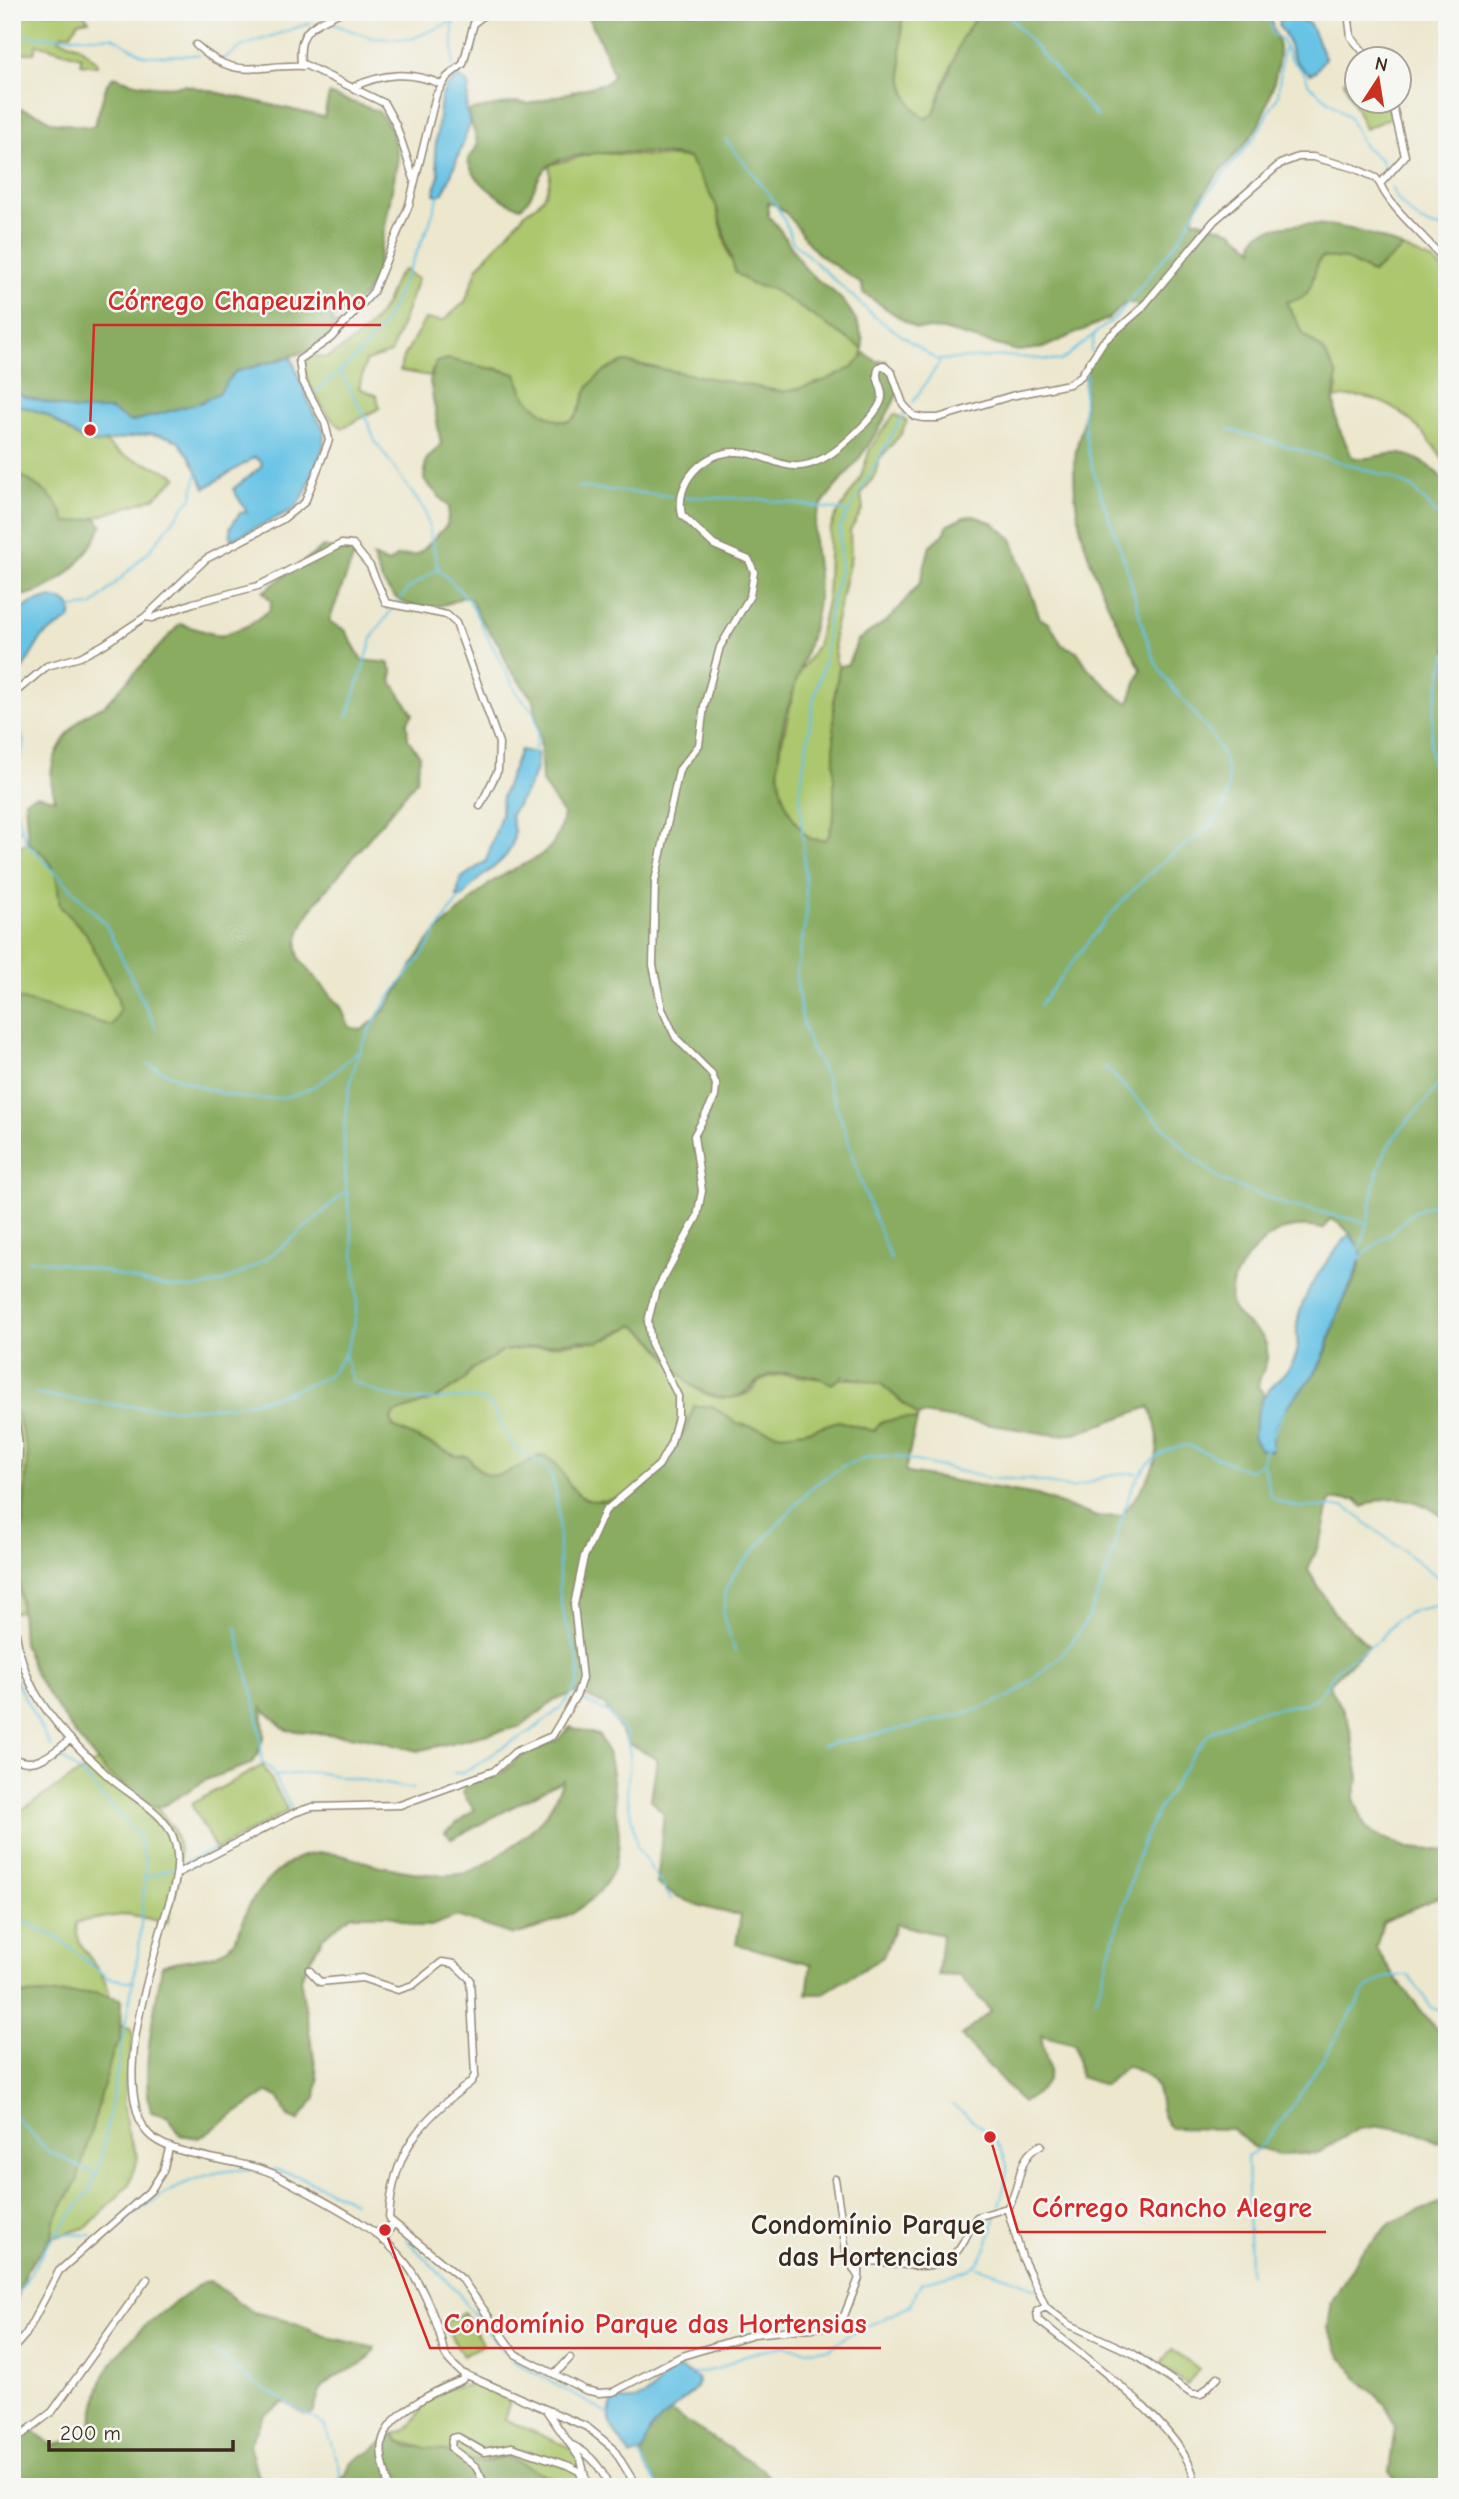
<svg xmlns="http://www.w3.org/2000/svg" width="1459" height="2499" font-family="'Comic Neue',sans-serif">
	<style>
		.green { fill: #acc76d; stroke: #747846; stroke-width: 2 }
		.forest { fill: #89ac60; stroke: #626b3f; stroke-width: 2; fill-rule: evenodd }
		.water { fill: #67c3e5; stroke: #517682; stroke-width: 2 }
		.lines { fill: none; stroke-linecap: round; stroke-linejoin: round }
		.stream { stroke: #67c3e5; stroke-width: 2 }
		.minor-casing { stroke: #948876; stroke-width: 9 }
		.minor { stroke: #fff; stroke-width: 6 }
		.labels { text-anchor: middle; stroke-width: 5; stroke-linejoin: round; paint-order: stroke }
		.neighbourhood-label { font-size: 28px; font-weight: bold; fill: #3b2a1e; stroke: #f6f6f2 }
		.leader { fill: none; stroke: #d62828; stroke-width: 2.5 }
		.callout-dot { fill: #d62828; stroke: #f6f6f2; stroke-width: 2.5 }
		.callout-label { font-size: 28px; text-anchor: middle; font-weight: bold; fill: #d62828; stroke: #f6f6f2; stroke-width: 5; stroke-linejoin: round; paint-order: stroke }
	</style>
	<rect width="100%" height="100%" fill="#f6f6f2"/>
	<filter id="ink" filterUnits="userSpaceOnUse"><feTurbulence type="fractalNoise" baseFrequency=".0143" numOctaves="2"/><feDisplacementMap in="SourceGraphic" scale="14" xChannelSelector="R" yChannelSelector="G"/><feConvolveMatrix kernelMatrix="1 2 1 2 8 2 1 2 1" color-interpolation-filters="sRGB"/></filter>
	<filter id="wash" filterUnits="userSpaceOnUse"><feTurbulence type="fractalNoise" baseFrequency=".00686" numOctaves="4" result="noise"/><feDisplacementMap in="SourceGraphic" scale="28" xChannelSelector="R" yChannelSelector="G"/><feGaussianBlur stdDeviation="1.57" result="paint"/><feColorMatrix in="noise" values="0 0 0 0 0 0 0 0 0 0 0 0 0 0 0 0 0 1.4 0 .05"/><feComposite in="paint" operator="in"/></filter>
	<g filter="url(#wash)">
		<rect width="100%" height="100%" fill="#ece7cd"/>
		<!-- green -->
		<path class="green" d="M12,12H82L89,20L78,22L71,34H62L59,39L79,46L97,62V66L81,64V57L37,44L34,53H12Z
			M902,12H979L944,82L934,113L926,119C893,99 902,46 902,12Z
			M1357,75L1358,102H1385L1392,117L1365,129L1344,81Z
			M595,153L689,158L716,205L729,257L751,284L772,289L863,349L861,360C841,378 809,388 783,392L625,362C608,367 591,379 585,395C581,403 580,414 573,419C559,429 531,405 523,394C520,388 519,380 516,374L496,368L432,370L431,376L400,371L402,360L425,319L443,321L465,302L478,267L527,211C544,204 553,182 549,165Z
			M1403,248L1433,261L1447,273V466C1423,426 1384,386 1334,399L1338,386L1323,350L1304,335L1286,302C1324,289 1301,278 1322,257L1345,259L1372,273Z
			M404,270L418,279L391,353L366,361L359,388L376,395L380,408L342,428C327,417 300,378 305,360L312,355L326,358C350,345 374,327 386,303C392,292 393,277 404,270Z
			M12,403L45,414L82,440L107,443C124,463 154,461 177,477L154,498L79,523H66C54,496 37,485 12,470V430L16,422L12,421Z
			M894,414L907,421L901,434L879,459L875,475L861,495L863,509L850,531L851,555L834,630L835,659L839,667L834,699V816L829,835L825,840H815C791,834 779,790 776,769L797,676L817,646L827,601L830,531L834,519L860,479L870,449Z
			M12,842L21,846L28,842C58,863 56,872 60,906L86,933L117,996L120,1010L112,1027L12,997Z
			M633,1325C660,1337 680,1387 709,1395C723,1399 743,1400 754,1388C758,1383 759,1380 766,1378C785,1371 804,1378 824,1379C843,1380 862,1376 881,1384C896,1390 906,1405 918,1416L917,1420L905,1418L881,1422L874,1431L838,1421L811,1430L782,1434L736,1423L712,1406L690,1415C688,1429 681,1430 674,1441C669,1450 668,1462 661,1471C646,1491 608,1510 583,1498C572,1493 551,1466 541,1456C511,1466 495,1494 468,1457L456,1456L393,1427L391,1418L395,1413L435,1399L463,1381L471,1370L503,1351L609,1339Z
			M12,1410L17,1414L28,1454L19,1571L20,1611L12,1613Z
			M98,1761L107,1773L153,1806H157C161,1815 169,1821 173,1829C188,1859 174,1894 167,1923L128,1914L77,1922C71,1948 107,1967 110,1998L95,1993L12,1995V1816Z
			M263,1765L288,1811L216,1850L191,1804Z
			M120,2025L130,2028L134,2036C125,2081 115,2114 138,2157L128,2186L87,2227L49,2239L54,2220L77,2181L113,2052L120,2041Z
			M464,2312L483,2345L463,2356L443,2324Z
			M1172,2349L1199,2369L1187,2385L1160,2365Z
			M476,2384L511,2398L504,2419L569,2447L580,2458L586,2487H564L555,2479L497,2457L482,2463L399,2441L395,2434C415,2430 417,2411 429,2399C441,2388 461,2386 476,2384Z"/>
		<!-- forest -->
		<path class="forest" d="M584,12H902C902,46 893,99 926,119L934,113L962,38L979,12H1272C1269,27 1278,35 1279,49C1279,71 1269,102 1260,122C1242,157 1202,179 1193,219L1232,231L1254,249L1253,243L1258,234C1302,214 1362,227 1403,248L1372,273L1345,259L1322,257C1312,268 1315,287 1304,296C1300,299 1291,301 1286,302L1304,335L1323,350L1337,375L1334,399L1337,424L1352,457C1366,461 1376,455 1390,454C1413,451 1432,467 1447,483V1519C1421,1500 1393,1490 1363,1507L1357,1500H1330L1322,1536L1308,1570L1335,1614L1369,1646L1329,1684L1348,1720L1359,1777L1354,1799L1365,1826L1373,1834L1408,1848L1447,1851V1893L1383,1922L1376,1948L1394,1976L1441,2035L1447,2036V2146L1417,2132L1381,2126L1358,2129L1318,2153L1281,2155L1253,2147L1232,2129L1171,2128C1148,2102 1176,2085 1127,2066L1104,2085L1080,2077L1075,2044L1041,2035C1047,2076 1063,2075 1023,2103L961,2036L991,2011L960,1976L938,1975L942,1935L896,1924L883,1957L822,1994H807L811,1964L736,1944L741,1915C709,1910 684,1903 657,1884L664,1814L651,1800L657,1759L628,1743L605,1705L578,1692L555,1700L522,1726L417,1751L368,1738L286,1730L262,1708L264,1736L257,1756L251,1764L208,1779L163,1806H153L107,1773L74,1733L36,1676L23,1644L19,1571L28,1454L17,1414L12,1410V997L112,1026L120,1010L117,996L86,933L60,906C56,872 58,863 28,842L25,800L36,795L55,799C54,793 51,784 51,777C52,749 78,713 104,706L180,624L220,636L247,626L270,610L271,601L263,592L323,547L355,553L329,621L345,630L362,660L388,663L393,672L391,680L413,714L407,722L408,739L420,756L416,781L317,901C305,918 292,939 300,960L341,1007L349,1027L361,1030C394,1010 403,975 425,946C435,932 450,920 463,908C472,900 484,887 495,880C526,859 558,860 563,814L542,782L540,737L534,701L509,668L500,646L477,614L472,600L463,597C418,619 386,606 373,557L389,563L397,556L416,555L424,549L447,525L449,507L424,480L426,460L441,444L430,381L436,362L448,359L516,374C519,380 520,388 524,394C531,405 559,429 573,419C580,414 581,403 585,395C591,378 608,367 625,362L783,392C804,388 856,374 864,353L876,361H886L898,392C888,415 873,439 858,460C847,476 822,498 817,515C808,543 822,570 818,599C810,680 738,767 810,839L825,840L829,835L834,816V699L839,667L848,664L858,640L889,619L920,583L930,546L944,534L948,525L964,517L974,516L993,523L1012,539L1040,618L1050,624L1062,645L1077,651L1088,668L1120,699L1129,703L1141,669C1106,603 1065,527 1076,450C1078,440 1082,430 1083,419C1087,399 1081,380 1090,361C1097,346 1127,322 1139,305L1126,302L1108,319L1043,348L1018,351L943,330L915,328L863,293L862,285C845,270 825,263 810,245C798,232 788,206 768,203V216C784,231 792,251 805,268C811,276 822,283 830,289C847,302 864,327 863,349L772,289L751,284L735,272L716,205L689,158C659,152 572,147 548,166C535,176 535,197 521,207C502,203 469,178 468,158C486,144 471,129 467,111L516,102L529,104L608,82L613,75C606,53 597,31 584,12ZM1330,1219C1340,1222 1344,1227 1351,1235C1372,1262 1352,1282 1340,1308C1331,1328 1330,1351 1318,1369C1297,1400 1273,1409 1271,1451L1260,1406L1264,1395L1258,1386C1260,1373 1269,1364 1267,1350C1265,1328 1241,1326 1233,1309C1220,1281 1260,1237 1285,1229C1297,1226 1310,1226 1323,1229ZM633,1325C665,1339 677,1389 716,1397C738,1401 744,1394 758,1381C774,1367 816,1374 832,1384L843,1376L881,1384L918,1416L923,1414L1054,1435L1075,1434L1149,1407C1171,1452 1149,1481 1121,1516L1097,1517L1037,1495L908,1473L905,1471L917,1420L905,1418L881,1422L874,1431L838,1421L811,1430L782,1434L736,1423L712,1406H694C691,1412 691,1420 688,1427C686,1433 677,1436 674,1443C656,1476 655,1489 613,1499C603,1501 592,1503 582,1497C563,1486 565,1461 541,1456C513,1466 492,1494 468,1457L456,1456L393,1427L391,1419L395,1413L435,1399L463,1381L471,1370L503,1351L580,1340L599,1342Z
			M114,76C135,85 162,89 185,85L324,117L329,94L378,111L391,128L398,158L376,274L365,295L331,320L340,328L315,349L235,372L219,393L202,402L131,422L110,410H74L22,396L12,386V272L23,243L12,234V106L41,115L51,122L90,127L95,124L107,84Z
			M12,470C35,484 59,496 66,523L97,518L102,526C85,563 54,594 12,597Z
			M570,1727L599,1735C613,1759 612,1775 615,1802C616,1814 619,1827 619,1839C619,1899 562,1923 513,1935L457,1916L431,1926H416L389,1915H352L323,1937L300,1978L318,2081L316,2097L298,2121L288,2117L279,2098L268,2092L199,2138L180,2135L169,2117L151,2112C140,2066 155,2012 162,1966C183,1956 207,1963 227,1948C240,1938 241,1924 247,1910C256,1890 278,1867 298,1858C330,1845 355,1861 386,1867C408,1872 438,1877 460,1874C487,1869 531,1834 547,1813C554,1803 558,1791 563,1780L452,1839L445,1832L474,1810L463,1793L465,1784L504,1772L516,1759L557,1740Z
			M95,1993L121,1999L120,2041L113,2052L77,2181L54,2220L52,2237L25,2272L12,2317V1995Z
			M1447,2200V2487H1401L1389,2472L1395,2426L1385,2404L1358,2378L1338,2351L1328,2328L1332,2301L1360,2254L1392,2222Z
			M210,2281L252,2312L288,2320L332,2338L375,2348C364,2373 331,2369 320,2392C317,2398 315,2407 313,2414L305,2415L285,2402L264,2415L249,2445L259,2480L287,2487H12C12,2460 8,2447 34,2431L53,2446L88,2434C96,2416 96,2393 104,2376C126,2335 167,2308 203,2282Z
			M669,2411L762,2469L777,2487H659C655,2478 648,2471 644,2463C636,2443 655,2422 669,2411Z
			M395,2434L399,2441L409,2446L442,2450L482,2463L506,2457L555,2479L564,2487H333L346,2475L350,2464Z"/>
		<!-- water -->
		<path class="water" d="M1286,14L1310,24L1325,58L1316,71L1310,74C1282,55 1295,42 1279,27L1280,17Z
			M458,77L469,84L466,110L470,124C461,148 454,170 443,193L438,195L434,194L439,175L435,153L441,98L446,87Z
			M291,357L313,412L324,429L323,448L304,495L294,509L231,540L230,528L240,513L247,512L233,489L260,468L262,463L255,457L205,488L190,457L178,441L169,437L150,434L97,443L82,440L45,414L12,403V386L22,396L74,410H110L131,422L202,402L219,393L235,372Z
			M48,598C62,599 76,602 70,619L42,637L22,670L12,673V617L32,603Z
			M520,750L537,753C539,777 523,795 511,814C511,820 513,825 514,831C515,865 477,871 463,897H457L460,879L486,861L501,815L502,797Z
			M1350,1234L1362,1253C1357,1274 1348,1289 1340,1308C1332,1326 1329,1346 1320,1364C1304,1396 1269,1410 1272,1451L1260,1449L1253,1437C1256,1424 1257,1406 1265,1395C1274,1382 1289,1373 1295,1358C1300,1347 1296,1336 1297,1325C1301,1294 1329,1256 1350,1234Z
			M680,2368L698,2379L697,2387L649,2431L643,2453L631,2456C620,2440 602,2421 613,2402C624,2399 634,2403 645,2396C659,2386 663,2373 680,2368Z"/>
		<g class="lines">
			<!-- stream -->
			<path class="stream" d="M1005,12L1096,116
				M1267,12L1273,34L1281,39L1290,58L1305,74L1309,85L1349,117L1363,145L1381,160L1387,173
				M327,22L372,38L411,39L475,12
				M453,22V66
				M12,32L31,37H113L145,56L199,55
				M222,60L243,46L310,23
				M725,139C748,169 783,204 792,241L875,317L937,360L1010,356L1061,361L1117,316L1180,238L1201,201L1255,137L1278,96L1283,49
				M1391,187C1399,206 1423,229 1444,228L1447,234
				M1091,351L1094,336
				M340,371L368,422L375,441L425,511L438,568L468,599L518,695L534,712L538,732L534,753
				M313,394L356,357L384,324L429,225L439,194
				M913,402L940,362
				M1229,429L1390,477L1413,488L1447,526
				M578,487L671,496
				M685,497L760,499L846,511
				M398,602L408,589L438,568
				M71,608L92,606L149,551L192,497L197,474
				M1447,654L1434,707L1430,747L1447,867
				M12,691L17,670
				M13,700L24,744L15,771L13,803L27,843L105,923L156,1028
				M348,716L373,636L394,606
				M12,834L21,829
				M465,892L480,875
				M1040,1005C1081,951 1112,906 1164,861C1185,843 1219,829 1226,799C1240,743 1179,707 1156,663C1141,631 1136,595 1125,562C1104,500 1073,441 1087,373
				M148,1064C201,1090 269,1119 324,1080C335,1072 346,1061 357,1052
				M1105,1067L1193,1157L1221,1180L1284,1204L1368,1223
				M1359,1249C1374,1217 1370,1181 1386,1150C1405,1114 1443,1099 1447,1055
				M1360,1258L1414,1212L1447,1198
				M28,1259C53,1263 79,1265 103,1271C132,1279 162,1289 193,1288C247,1285 307,1227 345,1192
				M891,1260L862,1186L842,1121L823,1070L811,1050L802,1019L796,976L807,912L800,790L814,698L825,659L829,614L840,571V527L905,412
				M345,1356L352,1380C374,1393 396,1400 421,1400C444,1401 466,1394 488,1402C500,1416 503,1434 515,1448C524,1458 543,1458 549,1471C566,1505 554,1572 562,1609C566,1629 583,1661 578,1681C571,1706 529,1734 508,1744C490,1752 472,1775 453,1773
				M36,1394C123,1407 218,1422 301,1387C309,1384 319,1381 326,1377C349,1359 357,1324 357,1296C355,1223 333,1154 351,1080C362,1032 387,999 417,962C433,941 444,916 462,896
				M1272,1436L1285,1407
				M1266,1448L1262,1461L1271,1495L1276,1500L1297,1507H1345L1438,1577L1447,1595
				M236,1626C245,1671 263,1715 261,1761L271,1769L292,1810
				M735,1652L723,1615L726,1591L735,1572L812,1487L843,1466L870,1456H895L988,1478L1032,1480L1072,1488L1113,1474L1137,1473
				M12,1674L51,1747
				M579,1699L608,1712L626,1735L630,1753L627,1793L637,1847L671,1899
				M822,1746C870,1734 986,1716 1021,1689C1038,1675 1059,1660 1072,1642C1090,1619 1104,1582 1112,1555C1125,1510 1131,1452 1188,1445L1249,1471L1262,1462
				M276,1776L315,1772L413,1789
				M183,1864L215,1849
				M147,1877L172,1868
				M12,1914L62,1941L108,1978L134,1982
				M1096,1999L1142,1843L1157,1812L1191,1757L1210,1733L1249,1713L1306,1703L1318,1697L1339,1667L1378,1641L1397,1619L1415,1610L1447,1604
				M952,2105C971,2118 1004,2141 1007,2167C1008,2179 1002,2193 999,2205
				M12,2114L48,2151L95,2174
				M274,2169L301,2177L354,2202
				M58,2234L92,2235
				M105,2235C148,2203 194,2167 251,2170
				M406,2239L454,2288L503,2352
				M978,2267L1022,2282L1035,2289
				M1250,2274L1247,2156C1275,2146 1345,2020 1367,1988L1387,1976H1409L1432,2008L1447,2013
				M12,2303L45,2249L90,2190L100,2165L139,1948L146,1865L138,1836L82,1774L58,1755
				M215,2352L245,2377L324,2425L339,2464L341,2487
				M510,2359L610,2415
				M692,2374L718,2369L745,2355L784,2346L805,2350L830,2349L846,2336L910,2306L921,2283C978,2266 979,2278 996,2215
				M639,2455L659,2487
				M1439,2480L1447,2484"/>
		</g>
	</g>
	<g filter="url(#ink)">
		<g class="lines">
			<defs>
				<path id="minor" d="M340,12C316,25 297,27 301,63L384,103L396,125L414,179
					M1348,12L1351,37L1370,60
					M196,45C236,82 256,64 303,66
					M353,87C384,73 409,71 441,84
					M1392,102L1405,156L1380,184C1392,211 1428,238 1447,264
					M145,617L152,618L193,603L258,586L341,544L353,545L370,566L386,603L447,615L456,623L499,743L498,770L480,806
					M12,695L47,666L80,657L103,645L145,617L206,559L283,519L305,502L329,440L325,423L302,380L299,360L331,338L373,292L409,205L436,95L447,77L463,64L474,23L488,12
					M12,1409C25,1452 16,1471 13,1512C10,1568 7,1641 35,1692C53,1724 80,1750 107,1775C133,1800 174,1813 177,1854C179,1877 171,1897 164,1919C150,1973 114,2076 144,2128C161,2159 243,2157 278,2176C321,2200 378,2225 408,2266C420,2283 433,2312 439,2332C442,2340 442,2349 446,2356C449,2362 457,2368 462,2373L587,2427L613,2448L637,2487
					M12,1757C35,1771 52,1753 70,1740
					M178,1873L294,1813L312,1807L400,1805L494,1771L515,1752L552,1736L577,1694L582,1678L574,1605L584,1557L605,1511L659,1465L671,1443L678,1417V1396L651,1343L648,1321L655,1293L697,1217L702,1191L694,1136L715,1097L716,1084L711,1073L676,1038L662,1009L653,965L655,881L679,770L699,745L704,706L720,647L750,596L754,572L749,560L714,545L682,515C674,482 704,451 737,452C772,453 786,479 824,458C838,451 881,413 882,397C883,385 873,379 879,367L883,365L892,373L903,404L914,416L924,418H938L1011,396L1069,384L1081,376L1103,342L1140,310L1214,221L1280,164L1298,157H1313L1354,168L1376,178L1380,184
					M309,1970L320,1982L362,1978L398,1990L413,1985L442,1962L454,1964L470,1979L475,2075L471,2082C420,2120 392,2153 389,2219L462,2279L515,2354L585,2390L599,2393L613,2392L682,2356L754,2334L831,2326L844,2316L859,2278L847,2257L835,2179
					M1007,2208L1022,2257L1046,2307L1068,2324L1132,2353L1192,2394H1201L1218,2377
					M375,2233L393,2224
					M383,2241L393,2224
					M859,2276V2264L866,2261C896,2260 933,2278 957,2251C966,2241 969,2227 977,2217L1007,2208C1023,2187 1014,2158 1041,2145
					M1046,2307L1037,2311L1038,2320C1077,2351 1196,2435 1195,2487
					M12,2350L26,2334L59,2271L151,2190L163,2171L169,2149
					M555,2374L570,2358
					M546,2410L581,2460L586,2481
					M12,2442L52,2412L147,2279
					M572,2445C589,2453 603,2468 608,2487
					M388,2487C387,2473 379,2457 382,2443C387,2413 437,2390 462,2380L465,2375
					M486,2487L476,2467L451,2448L452,2438L458,2437L484,2452L512,2447L567,2465L579,2471L586,2486"/>
			</defs>
			<!-- minor casing -->
			<use href="#minor" class="minor-casing"/>
			<!-- minor -->
			<use href="#minor" class="minor"/>
		</g>
	</g>
	<g class="labels">
		<!-- neighbourhood labels -->
		<g class="neighbourhood-label">
			<text x="868" y="2234">Condomínio Parque<tspan x="868" dy="32">das Hortencias</tspan></text>
		</g>
	</g>
	<!-- callouts -->
	<path class="leader" d="M90 430L94 325H381M990 2137L1018 2232H1326M385 2230L430 2348H881"/>
	<g class="callout-dot">
		<circle cx="90" cy="430" r="7"/>
		<circle cx="990" cy="2137" r="7"/>
		<circle cx="385" cy="2230" r="7"/>
	</g>
	<g class="callout-label">
		<text x="237" y="310">Córrego Chapeuzinho</text>
		<text x="1172" y="2217">Córrego Rancho Alegre</text>
		<text x="655" y="2333">Condomínio Parque das Hortensias</text>
	</g>
	<!-- margin -->
	<rect width="1459" height="2499" fill="none" stroke="#f6f6f2" stroke-width="42"/>
	<!-- north arrow -->
	<g transform="translate(1378 80) rotate(12)"><circle r="33" fill="#f6f6f2" stroke="#aba49d" stroke-width="2"/>
	<path d="M0-5L12 26L0 18L-12 26Z" fill="#c8321e"/>
	<text y="-10" font-size="19" font-weight="bold" text-anchor="middle" fill="#3b2a1e">N</text>
	</g>
	<!-- scale -->
	<path d="M49 2440v10h184v-10" fill="none" stroke="#3b2a1e" stroke-width="3.5"/>
	<text x="60" y="2440" font-size="21" fill="#3b2a1e" stroke="#f6f6f2" stroke-width="5" paint-order="stroke">200 m</text>
</svg>
